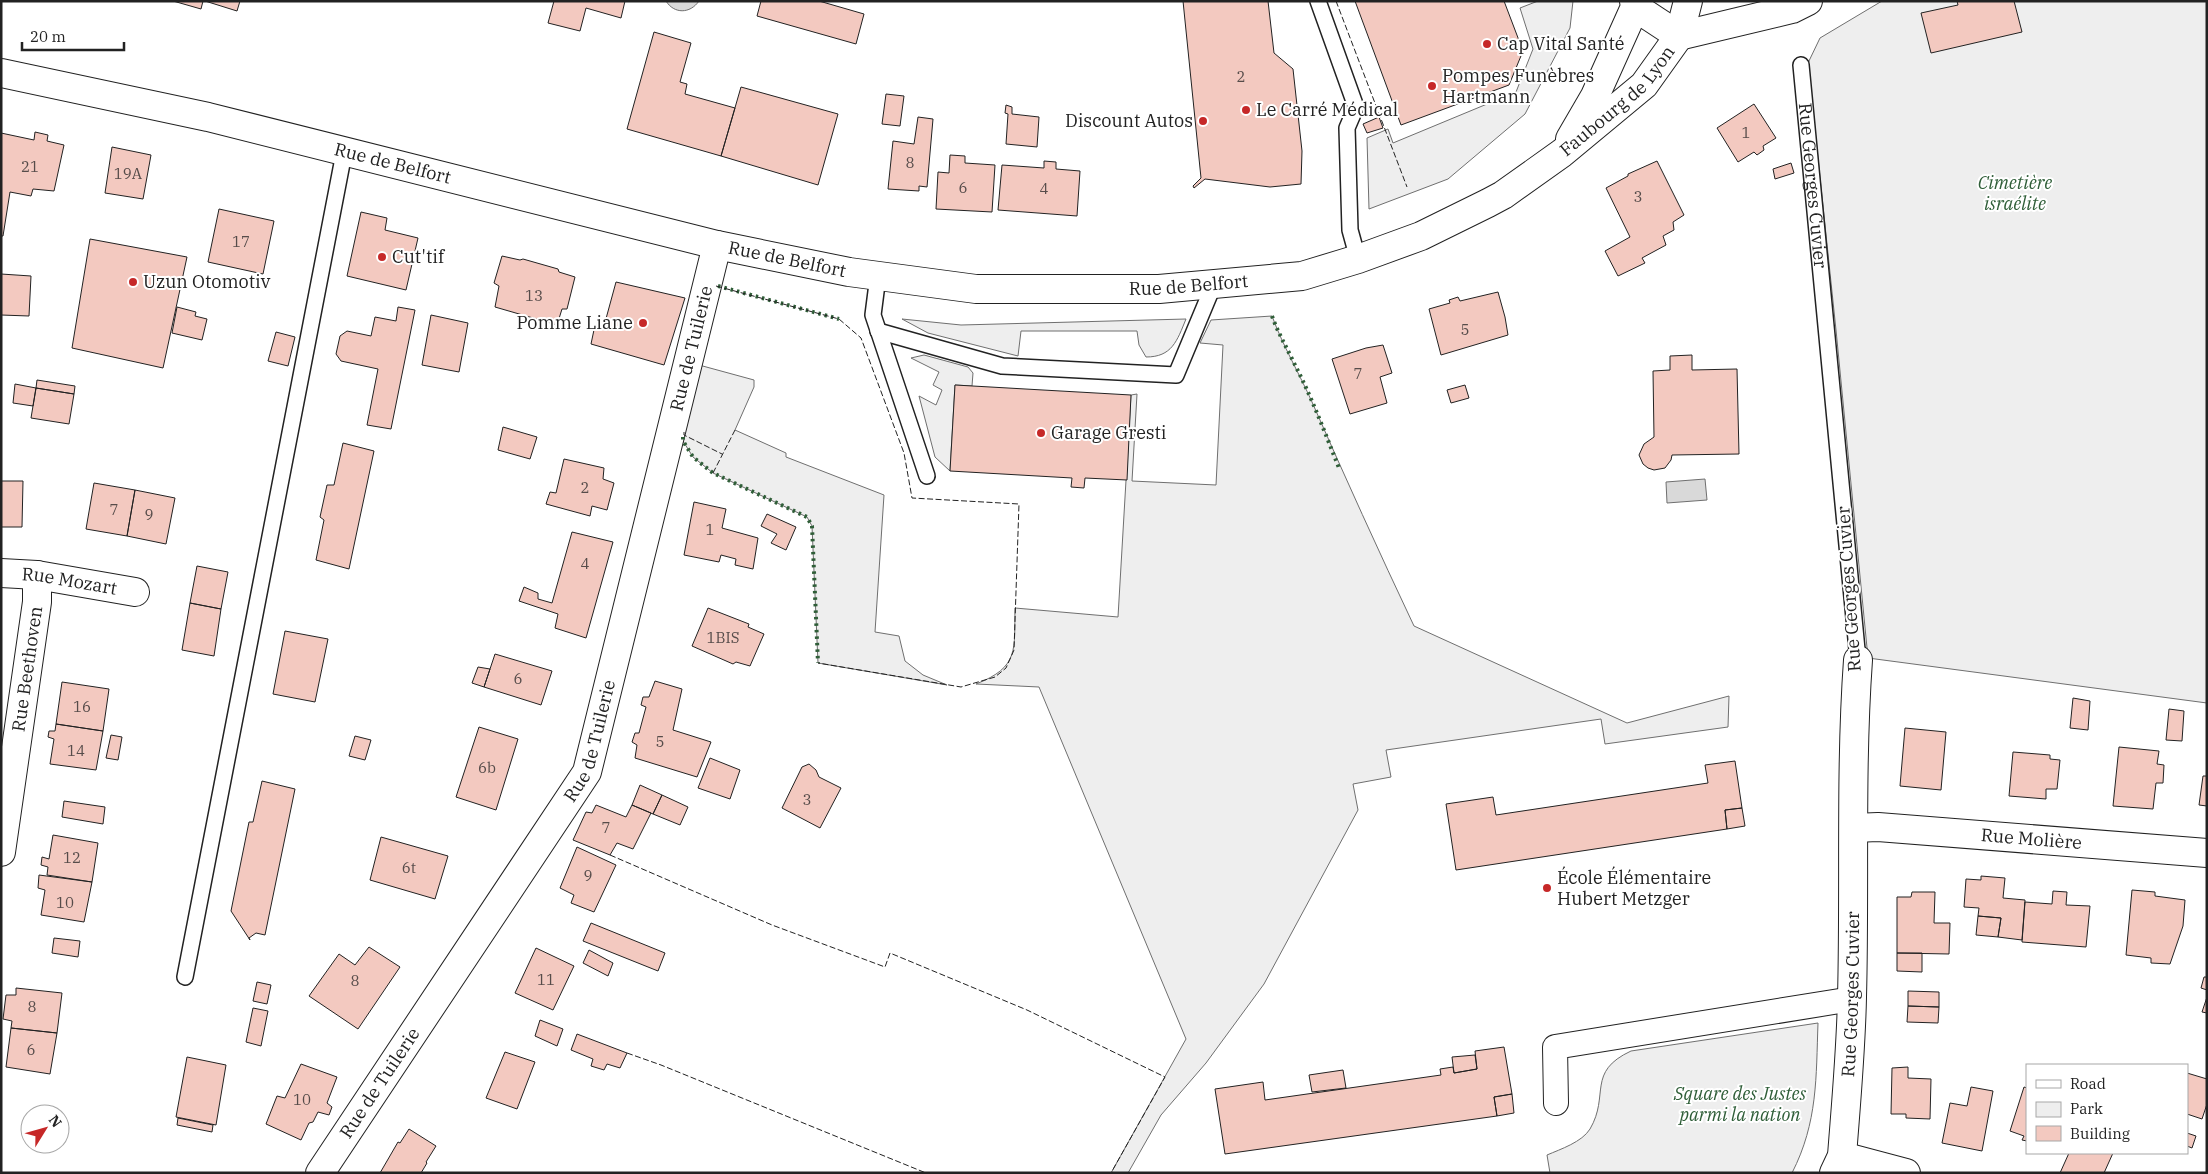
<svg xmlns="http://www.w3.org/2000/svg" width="2208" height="1174" font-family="'IBM Plex Serif',serif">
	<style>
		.green { fill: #eee; stroke: #6f6f6f }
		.water { fill: #d9d9d9; stroke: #6f6f6f }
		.building { fill: #f3c9c0; stroke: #222 }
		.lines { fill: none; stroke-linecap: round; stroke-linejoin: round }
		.service-casing { stroke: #222; stroke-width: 18 }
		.pedestrian-casing { stroke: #222; stroke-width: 26 }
		.minor-casing { stroke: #222; stroke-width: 30 }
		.tertiary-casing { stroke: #222; stroke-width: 30 }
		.primary-casing { stroke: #222; stroke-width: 30 }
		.service { stroke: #fff; stroke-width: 15 }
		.pedestrian { stroke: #fff; stroke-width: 24 }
		.minor { stroke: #fff; stroke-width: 28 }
		.tertiary { stroke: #fff; stroke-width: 28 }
		.primary { stroke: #fff; stroke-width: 28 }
		.hedge { stroke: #2f5e38; stroke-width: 4; stroke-dasharray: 2.5 4; stroke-linecap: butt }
		.fence { stroke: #222; stroke-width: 1; stroke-dasharray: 6 2.5; stroke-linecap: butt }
		.poi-dot { fill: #c62828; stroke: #fff; stroke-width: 2 }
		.labels { text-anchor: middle; stroke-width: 4; stroke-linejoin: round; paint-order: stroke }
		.number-label { font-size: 15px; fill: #564c4a }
		.poi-label { font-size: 18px; fill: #222; stroke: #fff; text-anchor: start }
		.street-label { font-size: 18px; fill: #222; stroke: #fff }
		.park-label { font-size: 18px; font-style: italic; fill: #2f5e38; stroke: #fff }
	</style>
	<rect width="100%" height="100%" fill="#fff"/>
	<!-- green -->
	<path class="green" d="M1538,1H1573L1570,28L1525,114L1448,179L1369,209L1367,138L1388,129L1393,143L1516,92L1533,49L1520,8Z
		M1882,1H2207V703L1868,658L1836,330L1808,63L1820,38Z
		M1272,316C1283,346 1299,373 1312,402C1345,477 1379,552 1414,626L1627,723L1729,696L1728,727L1605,744L1601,719L1386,750L1391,777L1353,784L1358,810L1264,984L1206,1063L1161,1115L1128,1173H1111L1186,1039L1039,687L976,684C1020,667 1014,649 1015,608L1118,617L1131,395L1137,394L1132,481L1216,485L1223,345L1200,343L1211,320Z
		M902,319L961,325L1186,319C1177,341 1172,357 1146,357L1139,345L1137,331H1021L1018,356L928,333Z
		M924,355L968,367L973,373L972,386L955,385L950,471L935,457L919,396L936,405L942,390L933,385L939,372L911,358Z
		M699,365L754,380V387L735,430L786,453V457L884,495L875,632L899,636L905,661L923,675L947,685L818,663L812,526L807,517L713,473L693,457L683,441Z
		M1818,1023C1816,1077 1818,1122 1792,1173H1550L1547,1155C1561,1149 1582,1142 1590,1129C1610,1095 1586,1072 1631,1051Z"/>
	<!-- water -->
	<path class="water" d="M666,1H699C690,14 674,14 666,1Z
		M1705,479L1707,500L1667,503L1666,482Z"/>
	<!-- building -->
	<path class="building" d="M173,1H203L201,9Z
		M205,1H240L237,11Z
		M554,1H625L621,18L586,8L580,31L548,23Z
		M761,1H819L864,14L856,44L757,16Z
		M1183,1H1268L1274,53L1293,69L1302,151L1301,184L1270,187L1205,179L1194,188L1193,186L1201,178Z
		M1355,1H1504L1523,51L1509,85L1401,125Z
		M1957,1H2014L2022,32L1931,53L1921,13L1958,5Z
		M654,32L691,43L680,82L687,84L685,94L735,108L721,156L627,129Z
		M741,87L838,114L818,185L721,156Z
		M886,94L904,96L900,126L882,124Z
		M1754,104L1776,138L1763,146L1764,150L1757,155L1754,152L1738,162L1717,128Z
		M1006,105L1012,107V114L1039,117L1037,147L1006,144L1008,114L1005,113Z
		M918,117L933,119L927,187L919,186V191L888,189L893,141L914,144Z
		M1379,117L1383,128L1367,133L1363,124Z
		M35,132L48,135L47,141L64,145L54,191L33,189L31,196L10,192L3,236H1V133L34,140Z
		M112,147L151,155L143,199L105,193Z
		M950,155L965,156V163L995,165L992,212L936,209L938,172L949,173Z
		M1044,161L1056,162V169L1080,171L1077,216L998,210L1002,165L1044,168Z
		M1657,161L1684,215L1673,222L1674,230L1663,236L1666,245L1642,258L1645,263L1618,276L1605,251L1630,237L1606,188L1628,176V174Z
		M1791,163L1794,173L1775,179L1773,169Z
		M219,209L274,221L263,274L208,262Z
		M361,212L387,218L385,230L418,238L406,290L347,276Z
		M90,239L187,257L163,368L72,348Z
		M502,256L520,260L523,259L558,269L559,272L575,277L567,309H562L557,325L495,307L499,286L494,283Z
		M1,274L31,276L29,316L1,315Z
		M616,282L685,298L664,365L591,344L595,325L604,326Z
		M1498,292L1505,317L1508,335L1441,355L1429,309L1450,303L1449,300L1458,297L1460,301Z
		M177,307L196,312L195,316L207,319L202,340L172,333Z
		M398,307L415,310L391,429L367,425L378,369L341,361L336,354L340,336L347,331L371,336L375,317L396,321Z
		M431,315L468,323L459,372L422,365Z
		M276,332L295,337L288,366L268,361Z
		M1383,345L1392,373L1380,377L1387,403L1350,414L1332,359L1366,348Z
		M1692,355V370L1737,369L1739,454L1672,455L1671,460L1665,468L1654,470L1648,468L1643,464L1639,455L1644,444L1654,437L1653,371L1670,370V356Z
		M37,380L75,386L74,394L36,388Z
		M15,384L36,388L33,406L13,403Z
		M955,385L1131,395L1127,480L1085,478L1084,488L1071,487L1072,478L950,471Z
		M1465,385L1469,398L1451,403L1447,390Z
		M36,388L74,394L69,424L31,418Z
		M503,427L537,437L530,459L498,450Z
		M343,443L374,451L349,569L316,560L324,520L320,517L327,485H334Z
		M564,459L604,468L603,479L614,483L607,510L592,506L590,516L546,504L550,492L556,493Z
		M1,481H23L22,527H1Z
		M94,483L135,490L127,536L86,529Z
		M135,490L175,498L166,544L127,536Z
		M694,502L726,509L722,528L758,538L753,569L735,565L736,559L721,555L719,562L684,555Z
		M767,514L796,527L786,550L771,543L777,534L761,526Z
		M572,532L613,542L586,638L555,628L558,614L519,601L524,587L538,593V599L552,603Z
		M197,566L228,572L221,609L190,603Z
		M190,603L221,609L214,656L182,650Z
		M708,608L749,624L748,627L764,634L750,666L736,662L733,664L692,646Z
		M285,631L328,639L315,702L273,694Z
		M495,654L552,671L541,705L484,687Z
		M478,667L490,669L484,687L472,683Z
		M655,681L682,689L673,730L711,742L697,777L635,758L637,745L632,742L635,733H639L646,707L641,705L643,697H649Z
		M62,682L109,689L103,731L56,724Z
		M2073,698L2090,701L2088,730L2070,728Z
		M2169,709L2184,711L2182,741L2166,740Z
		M56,724L103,731L96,770L50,764L54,739L48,737L49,731H55Z
		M479,727L518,739L496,810L456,797Z
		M1905,728L1946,732L1941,790L1900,786Z
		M111,735L122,737L118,760L106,758Z
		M355,736L371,740L365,760L349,756Z
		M2119,747L2159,751L2157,764L2164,765L2163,783H2156L2153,809L2113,806Z
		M2013,752L2050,755V759L2060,760L2057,789H2046V799L2009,796Z
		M710,758L740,770L730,799L698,788Z
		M1735,761L1742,808L1725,810L1727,829L1456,870L1446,804L1493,797L1496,815L1708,783L1705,765Z
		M809,764L816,770L819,777L841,788L820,828L782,808L802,767Z
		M2203,776H2207V806L2199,805Z
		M262,781L295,789L265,935L256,933L249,938L250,940L231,911L249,822H253Z
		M640,785L662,795L653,814L632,805Z
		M662,795L688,807L680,825L653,814Z
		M64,801L105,807L103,824L62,817Z
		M596,805L626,817L632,805L651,813L633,849L617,843L610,855L573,840L586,812L592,813Z
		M1742,808L1745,826L1727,829L1725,810Z
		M53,835L98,843L92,882L47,875L48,867L41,865L42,857L49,859Z
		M381,837L448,856L435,899L370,880Z
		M577,847L616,865L594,912L571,903L574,895L560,888Z
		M39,875L92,882L84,922L41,915L45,890L38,888Z
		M1981,876L2005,878L2003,898L2025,900L2022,940L1998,937L2001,918L1978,916L1979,908L1964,907L1966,879L1981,880Z
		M2132,890L2155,892V896L2185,900L2183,926L2170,964L2151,963V958L2126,955Z
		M2053,891L2067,892L2066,905L2090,906L2086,947L2022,942L2025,902L2052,904Z
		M1912,892H1935L1934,923H1950L1949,954L1897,953V897H1911Z
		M1978,916L2001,918L1998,937L1976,935Z
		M591,923L665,953L658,971L583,941Z
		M54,938L80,941L78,957L52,953Z
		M369,947L400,967L358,1029L309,996L339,954L355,965Z
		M536,948L574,966L553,1010L515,993Z
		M589,950L613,963L608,976L583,963Z
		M1897,953H1922V972L1897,971Z
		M2204,977H2207V990L2201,988Z
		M257,982L271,985L267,1004L253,1001Z
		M16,988L62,993L57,1033L11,1028L12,1021L3,1019L6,995H16Z
		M1908,991L1939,992V1007L1908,1006Z
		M2207,997V1013L2202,1012Z
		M1908,1006L1939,1007L1938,1023L1907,1022Z
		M253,1008L268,1011L261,1046L246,1042Z
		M540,1020L563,1029L557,1046L535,1036Z
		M11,1028L57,1033L50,1074L6,1067Z
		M577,1034L627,1053L620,1068L607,1064L604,1070L591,1066L593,1059L571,1050Z
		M1504,1047L1512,1094L1494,1097L1497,1116L1225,1154L1215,1089L1263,1082L1265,1100L1441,1075L1440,1069L1453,1067L1454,1073L1477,1069L1475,1051Z
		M505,1052L535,1062L517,1109L486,1098Z
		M1475,1055L1477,1069L1454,1073L1452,1057Z
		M187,1057L226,1065L216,1125L176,1117Z
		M301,1064L337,1077L327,1103L332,1107L329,1115L318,1112L313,1122L309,1123L301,1140L266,1124L277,1096L285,1098Z
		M1908,1067V1078L1931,1079L1930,1119L1906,1118V1114H1891L1892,1068Z
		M1343,1070L1346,1088L1312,1092L1309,1075Z
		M2187,1073L2207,1079V1104L2202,1119L2187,1114Z
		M1971,1087L1993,1091L1982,1151L1942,1143L1950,1103L1967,1106Z
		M2024,1087L2027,1088V1141L2022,1140L2024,1136L2010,1131Z
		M1512,1094L1514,1113L1497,1116L1494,1097Z
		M178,1118L213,1125L212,1132L177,1125Z
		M409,1129L436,1146L426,1162L427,1163L421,1173H380L398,1142L400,1143Z
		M2187,1133L2196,1136L2192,1148L2187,1146Z
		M2069,1153H2113L2104,1173H2060Z"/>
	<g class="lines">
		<defs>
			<g id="service">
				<path d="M1318,1L1356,107L1347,128L1350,230L1358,259"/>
				<path id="s1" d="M1801,65L1858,660"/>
				<path d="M878,276L873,315L927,476"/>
				<path d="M878,331L1002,366L1176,375L1214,284"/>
				<path d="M185,977L344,153"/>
			</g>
			<path id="pedestrian" d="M1556,1103L1555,1047L1852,999"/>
			<g id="minor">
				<path id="s2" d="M1,573L37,575L135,592"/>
				<path id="s3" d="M1854,828L1878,827L2207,853"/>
				<path id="s4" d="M1,852L37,602V575"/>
				<path d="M1842,1156L1906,1173"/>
				<path id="s5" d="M320,1173L587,772L717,245"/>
				<path id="s6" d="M1834,1173L1842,1156C1846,1103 1851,1050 1852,997C1855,885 1850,772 1858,660"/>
			</g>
			<path id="tertiary" d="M1635,7L1679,36L1792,9L1808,1"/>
			<g id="primary">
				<path id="s7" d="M1,73L208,117L717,245L849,272L976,289H1159L1302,276L1358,259L1421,236L1488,203L1503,195L1562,153L1644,85L1679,36L1688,1"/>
				<path d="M1570,139L1595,96L1635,7L1634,1"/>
			</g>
		</defs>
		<!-- service casing -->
		<use href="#service" class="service-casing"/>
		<!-- pedestrian casing -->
		<use href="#pedestrian" class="pedestrian-casing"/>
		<!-- minor casing -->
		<use href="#minor" class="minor-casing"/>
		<!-- tertiary casing -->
		<use href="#tertiary" class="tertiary-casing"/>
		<!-- primary casing -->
		<use href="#primary" class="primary-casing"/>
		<!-- service -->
		<use href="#service" class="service"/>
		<!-- pedestrian -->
		<use href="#pedestrian" class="pedestrian"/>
		<!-- minor -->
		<use href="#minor" class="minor"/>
		<!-- tertiary -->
		<use href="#tertiary" class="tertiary"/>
		<!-- primary -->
		<use href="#primary" class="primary"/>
		<!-- hedge -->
		<path class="hedge" d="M718,286L839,319
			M1272,316C1278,333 1287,348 1295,365C1312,398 1325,433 1339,468
			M683,437V441L693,457L713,473L807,517L812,526L818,663"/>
		<!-- fence -->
		<path class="fence" d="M1336,1L1407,187
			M716,286L839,319L861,338L904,453L912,498L1019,504L1014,650L1006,668L995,677L961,687L818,663
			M684,432V435L722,454
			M713,473L735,430
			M610,855L772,925L885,967L890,953L1027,1010L1165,1077L1111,1173
			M627,1053L661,1065L926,1173"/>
	</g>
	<!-- markers -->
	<g class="poi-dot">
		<circle cx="1487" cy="44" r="5"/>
		<circle cx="1432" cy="86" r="5"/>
		<circle cx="1246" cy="110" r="5"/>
		<circle cx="1203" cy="121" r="5"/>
		<circle cx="382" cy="257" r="5"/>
		<circle cx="133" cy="282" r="5"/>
		<circle cx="643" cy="323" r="5"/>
		<circle cx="1041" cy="433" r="5"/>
		<circle cx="1547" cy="888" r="5"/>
	</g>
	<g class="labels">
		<!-- number labels -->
		<g class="number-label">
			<text x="1241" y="82">2</text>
			<text x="1746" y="138">1</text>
			<text x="910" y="168">8</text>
			<text x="30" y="172">21</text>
			<text x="128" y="179">19A</text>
			<text x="963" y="193">6</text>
			<text x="1044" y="194">4</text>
			<text x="1638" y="202">3</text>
			<text x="241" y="247">17</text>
			<text x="534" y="301">13</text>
			<text x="1465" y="335">5</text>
			<text x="1358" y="379">7</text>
			<text x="585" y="493">2</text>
			<text x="114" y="515">7</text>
			<text x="149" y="520">9</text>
			<text x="710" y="535">1</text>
			<text x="585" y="569">4</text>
			<text x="723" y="643">1BIS</text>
			<text x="518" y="684">6</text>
			<text x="82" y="712">16</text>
			<text x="660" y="747">5</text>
			<text x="76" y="756">14</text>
			<text x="487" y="773">6b</text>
			<text x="807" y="805">3</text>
			<text x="606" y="833">7</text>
			<text x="72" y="863">12</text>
			<text x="409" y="873">6t</text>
			<text x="588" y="881">9</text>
			<text x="65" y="908">10</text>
			<text x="546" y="985">11</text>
			<text x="355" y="986">8</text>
			<text x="32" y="1012">8</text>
			<text x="31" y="1055">6</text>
			<text x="302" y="1105">10</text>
		</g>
		<!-- poi labels -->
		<g class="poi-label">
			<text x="1497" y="50">Cap Vital Santé</text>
			<text x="1442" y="82">Pompes Funèbres<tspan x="1442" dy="21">Hartmann</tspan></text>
			<text x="1256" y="116">Le Carré Médical</text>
			<text x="1193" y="127" text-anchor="end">Discount Autos</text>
			<text x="392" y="263">Cut'tif</text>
			<text x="143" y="288">Uzun Otomotiv</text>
			<text x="633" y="329" text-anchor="end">Pomme Liane</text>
			<text x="1051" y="439">Garage Gresti</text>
			<text x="1557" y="884">École Élémentaire<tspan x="1557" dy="21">Hubert Metzger</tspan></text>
		</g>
		<!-- street labels -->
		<g class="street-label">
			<text dy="6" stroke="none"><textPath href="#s7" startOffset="1692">Faubourg de Lyon</textPath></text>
			<text dy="6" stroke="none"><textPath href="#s7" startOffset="402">Rue de Belfort</textPath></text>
			<text dy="6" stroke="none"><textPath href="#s1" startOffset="121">Rue Georges Cuvier</textPath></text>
			<text dy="6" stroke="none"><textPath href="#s7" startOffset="808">Rue de Belfort</textPath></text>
			<text dy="6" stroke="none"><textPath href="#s7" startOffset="1212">Rue de Belfort</textPath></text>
			<text dy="6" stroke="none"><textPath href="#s5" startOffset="918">Rue de Tuilerie</textPath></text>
			<text dy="6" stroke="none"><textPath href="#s2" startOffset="69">Rue Mozart</textPath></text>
			<text transform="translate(1849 589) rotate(-94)" y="6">Rue Georges Cuvier</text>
			<text dy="6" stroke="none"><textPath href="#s4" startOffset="185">Rue Beethoven</textPath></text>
			<text dy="6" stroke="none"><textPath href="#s5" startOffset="512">Rue de Tuilerie</textPath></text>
			<text dy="6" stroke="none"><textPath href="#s3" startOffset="178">Rue Molière</textPath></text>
			<text dy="6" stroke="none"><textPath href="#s6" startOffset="181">Rue Georges Cuvier</textPath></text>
			<text dy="6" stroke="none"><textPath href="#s5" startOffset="108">Rue de Tuilerie</textPath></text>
		</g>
		<!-- park labels -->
		<g class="park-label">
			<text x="2015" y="189">Cimetière<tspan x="2015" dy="21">israélite</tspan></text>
			<text x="1740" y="1100">Square des Justes<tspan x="1740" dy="21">parmi la nation</tspan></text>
		</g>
	</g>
	<!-- border -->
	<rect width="2208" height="1174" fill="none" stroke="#222222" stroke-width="5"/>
	<!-- legend -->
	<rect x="2026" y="1064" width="162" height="90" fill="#ffffff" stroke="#a7a7a7"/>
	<rect x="2036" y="1080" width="25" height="8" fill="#ffffff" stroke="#a7a7a7"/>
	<text x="2070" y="1089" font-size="15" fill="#222222">Road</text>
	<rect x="2036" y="1102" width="25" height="15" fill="#eeeeee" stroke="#a7a7a7"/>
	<text x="2070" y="1114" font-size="15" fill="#222222">Park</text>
	<rect x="2036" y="1126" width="25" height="15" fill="#f3c9c0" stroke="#a7a7a7"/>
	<text x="2070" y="1139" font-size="15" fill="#222222">Building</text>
	<!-- north arrow -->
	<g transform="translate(45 1129) rotate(53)"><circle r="24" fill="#ffffff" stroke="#a7a7a7"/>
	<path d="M0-4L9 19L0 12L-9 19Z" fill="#c62828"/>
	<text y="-8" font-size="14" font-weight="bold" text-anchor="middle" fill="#222222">N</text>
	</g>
	<!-- scale -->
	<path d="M22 42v8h102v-8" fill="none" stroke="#222222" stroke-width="2.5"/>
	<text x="30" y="42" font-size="15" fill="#222222" stroke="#ffffff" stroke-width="4" paint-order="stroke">20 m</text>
</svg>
